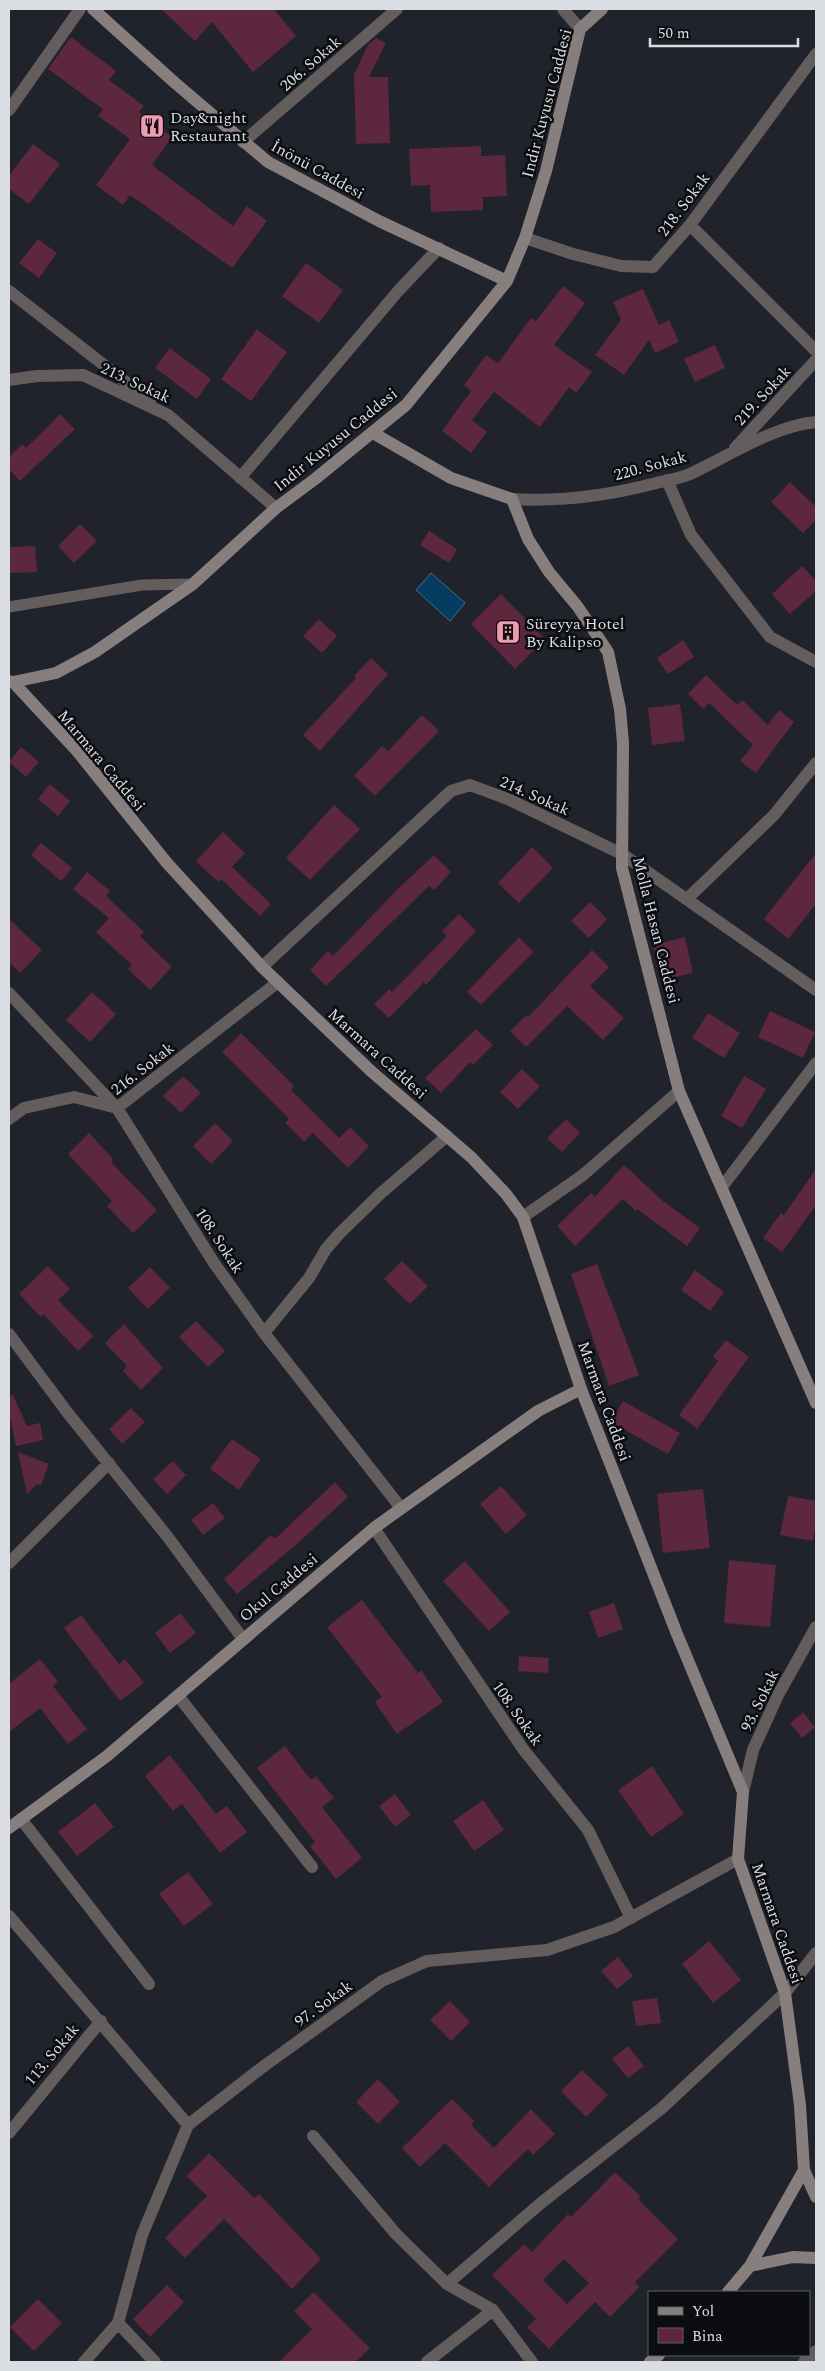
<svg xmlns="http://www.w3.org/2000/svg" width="825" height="2371" font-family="Spectral,serif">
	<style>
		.water { fill: #053c61; stroke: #456c88 }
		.building { fill: #5d273d; fill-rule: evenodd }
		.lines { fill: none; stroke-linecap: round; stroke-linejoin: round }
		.lane { stroke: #635e5d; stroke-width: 11 }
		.street { stroke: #635e5d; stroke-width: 12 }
		.secondary { stroke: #877f7d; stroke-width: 12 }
		.labels { text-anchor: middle; stroke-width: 5; stroke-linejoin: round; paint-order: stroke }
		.street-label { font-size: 16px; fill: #dadde2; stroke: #0b0d10 }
		.poi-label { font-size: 16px; fill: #dadde2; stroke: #0b0d10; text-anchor: start }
	</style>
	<rect width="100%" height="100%" fill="#20232b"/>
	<!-- water -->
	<path class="water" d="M431,573L465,603L450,621L416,590Z"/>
	<!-- building -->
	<path class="building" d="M161,9H274L296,36L253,72L212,22L195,41Z
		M71,37L116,71L109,80L144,106L139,112L172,137L152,165L233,226L247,206L267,221L232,268L130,195L123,205L96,185L130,139L98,116L103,109L48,69Z
		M376,38L386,43L369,77H388L390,143L356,144L354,74L368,45Z
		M33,144L60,164L29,204L9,189V176Z
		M481,146V156L505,155L507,196L483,197V210L431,212L430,185L411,186L409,149Z
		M38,239L57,253L39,278L19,263Z
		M306,263L343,290L319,323L282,296Z
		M563,286L585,303L554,345L592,372L576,393L569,387L540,427L494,392L472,420L487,432L471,453L442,431L471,391L464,385L486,355L498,363L531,318L536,321Z
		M643,289L659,325L669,320L679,342L655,353L649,340L624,375L595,355L621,320L613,302Z
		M257,329L287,352L251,401L221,379Z
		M715,345L725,368L695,382L684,359Z
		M170,348L211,379L197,399L155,368Z
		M60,414L75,429L20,481L9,469V457L22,444L26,448Z
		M790,482L816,507V520L803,533L771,502Z
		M80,524L97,541L74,563L58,546Z
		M429,531L457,549L449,563L420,545Z
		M35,546L37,572L9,573V547Z
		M802,566L816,581V591L790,614L772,594Z
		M501,594L545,639L515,669L471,624Z
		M319,619L337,636L322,653L303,636Z
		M683,640L694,657L668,674L657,658Z
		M371,658L388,674L320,751L303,735L356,678L354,676Z
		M706,675L737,705L742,700L768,725L779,710L794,722L756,773L740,761L753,745L709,703L703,709L688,694Z
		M680,704L685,741L652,745L648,708Z
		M422,715L439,731L375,796L354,776L382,746L388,751Z
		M21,747L39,762L26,777L9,762Z
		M50,784L70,801L58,816L38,799Z
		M334,805L360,829L310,880L286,858Z
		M223,832L245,853L232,867L271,904L260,916L221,879L218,882L196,861Z
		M41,843L72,868L61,881L31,855Z
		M532,847L553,868L519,903L498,883Z
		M816,853V904L788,939L764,919Z
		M434,855L451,872L434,890L429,886L326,986L310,970L328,951L333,956L400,887Z
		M87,872L110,891L106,896L144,932L140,936L172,967L150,990L128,969L132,965L96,932L109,918L73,889Z
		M590,902L607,919L589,938L571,921Z
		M459,914L476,931L426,985L424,982L389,1018L374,1004L389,989L392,992L447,936L442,931Z
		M9,919L42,950L20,973L9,962Z
		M519,937L534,952L481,1005L467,992Z
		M685,937L693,973L662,980L653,945Z
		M592,950L609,967L590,986L624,1018L603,1040L567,1006L526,1047L510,1031L527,1015L528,1017Z
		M92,992L116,1014L90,1042L66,1020Z
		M770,1011L815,1032L803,1058L758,1037Z
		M708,1013L740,1033L724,1058L692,1038Z
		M476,1029L493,1045L473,1065L470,1062L441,1093L425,1078Z
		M241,1033L294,1086L291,1090L339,1138L350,1127L369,1146L348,1168L313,1133L304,1142L285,1123L289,1119L222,1052Z
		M522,1069L540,1086L518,1109L500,1092Z
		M183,1076L201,1093L181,1113L163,1096Z
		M744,1076L766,1089L742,1128L721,1116Z
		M566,1119L580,1133L562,1152L547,1138Z
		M215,1123L233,1141L211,1164L193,1146Z
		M89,1133L113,1159L111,1162L157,1210L133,1233L107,1206L112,1201L68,1154Z
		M624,1165L663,1201L700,1228L687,1246L637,1209L636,1211L623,1199L575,1246L557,1226L591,1193L595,1197Z
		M816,1169V1205L782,1252L763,1238L781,1213L784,1215Z
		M402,1261L428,1286L410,1304L384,1279Z
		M597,1264L639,1375L609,1386L571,1274Z
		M48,1266L70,1289L58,1300L94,1336L78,1351L43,1314L41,1317L19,1294Z
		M150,1267L170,1288L148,1309L128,1288Z
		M695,1270L724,1292L710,1311L681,1290Z
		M196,1321L225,1351L208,1367L179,1337Z
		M124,1324L163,1368L141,1390L123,1371L127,1366L105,1343Z
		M726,1340L749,1357L697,1429L679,1415L718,1361L713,1357Z
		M13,1395L27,1426L40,1423L43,1440L16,1446L9,1411V1396Z
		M623,1401L680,1433L668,1454L611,1422Z
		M131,1408L145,1422L122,1444L109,1429Z
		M232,1439L261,1459L239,1490L210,1469Z
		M18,1452L49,1464L41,1485L37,1484L27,1494Z
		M173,1461L186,1475L167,1494L153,1479Z
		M335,1482L348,1497L298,1543L237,1594L224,1579L271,1535L275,1539Z
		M501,1486L527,1515L506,1534L480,1504Z
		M703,1489L710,1548L663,1553L657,1494Z
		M788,1496L816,1501V1523L813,1541L780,1535Z
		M213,1503L225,1518L203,1535L191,1520Z
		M729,1560L776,1565L770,1627L724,1623Z
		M465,1561L510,1612L489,1631L443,1581Z
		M362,1600L418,1673L421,1670L443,1702L397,1734L375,1702L382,1697L327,1627Z
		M614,1603L623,1629L598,1638L589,1612Z
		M180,1613L196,1633L170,1653L155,1633Z
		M81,1615L119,1664L125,1659L144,1683L120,1701L64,1628Z
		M519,1656L549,1658L548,1673L518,1671Z
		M40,1659L58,1682L53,1686L87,1729L68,1744L40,1708L9,1732V1684Z
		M803,1712L815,1727L802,1738L790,1723Z
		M285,1746L311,1780L316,1776L334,1798L322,1807L362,1858L336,1879L310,1846L315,1842L257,1768Z
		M170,1755L216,1814L227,1806L247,1832L220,1853L182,1804L173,1811L145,1776Z
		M652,1766L684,1814L651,1837L618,1790Z
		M395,1794L411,1815L395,1827L379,1806Z
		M483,1800L504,1830L474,1851L453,1821Z
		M95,1803L114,1827L77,1856L58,1832Z
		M188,1872L213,1904L184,1926L159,1894Z
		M709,1941L741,1980L713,2003L682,1964Z
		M618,1957L633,1976L617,1989L601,1971Z
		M657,1998L661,2023L636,2026L632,2001Z
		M450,2001L470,2022L451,2041L430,2020Z
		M628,2046L644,2066L628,2078L612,2059Z
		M582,2070L608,2095L586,2117L561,2091Z
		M378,2079L400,2102L378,2124L356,2102Z
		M452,2099L474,2121L471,2125L494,2148L531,2109L555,2134L533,2155L528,2149L489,2187L445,2143L420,2167L402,2148Z
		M209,2153L254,2198L259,2194L321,2259L292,2289L224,2219L185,2258L165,2238L207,2196L186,2176Z
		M615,2172L641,2197L638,2199L678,2239L635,2282L639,2287L610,2317L595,2302L549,2349L527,2327L536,2319L492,2275L524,2244L532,2252L568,2214L571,2217ZM564,2259L589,2283L567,2304L543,2280Z
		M167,2285L184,2302L150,2337L133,2319Z
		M314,2292L370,2348L356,2362H279L312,2329L294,2311Z
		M38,2299L62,2323L34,2351L10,2327Z"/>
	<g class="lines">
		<!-- lane -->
		<path class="lane" d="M9,607L142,585L193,584"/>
		<!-- street -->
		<path class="street" d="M563,9L580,29
			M9,110L80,9
			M243,142L397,9
			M690,225L816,351
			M525,238L573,254L621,266L653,267L690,225L816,54
			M9,291L150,401
			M9,380L37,376L83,375L168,415L276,508
			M735,448L816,360
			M240,478L399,290L439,248
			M667,480L691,535L770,637L816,662
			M512,499C562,502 612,495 660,482C670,480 681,478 690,474C729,456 773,426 816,422
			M688,898L774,815L816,763
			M262,967L451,791L470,785L510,800L622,854L816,990
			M9,993L117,1108L214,1263L264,1333L401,1508
			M9,1119L24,1108L74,1097L117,1108L278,982
			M722,1187L816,1063
			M523,1217L583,1175L679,1091
			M264,1333L309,1278L326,1249L339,1234L380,1194L447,1136
			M9,1334L67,1412L167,1536L243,1639
			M374,1528L523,1749L588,1830L631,1918
			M9,1563L109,1463
			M179,1697L312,1867
			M743,1792L753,1750L778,1695L816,1627
			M21,1819L149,1984
			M9,1916L188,2125
			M9,2133L101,2021
			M313,2136L396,2234L447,2284L493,2310L532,2362
			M447,2284L541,2203L662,2108L785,1993L816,1953
			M118,2323L155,2362
			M84,2362L118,2323L142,2235L188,2125L264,2066L382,1981L427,1961L547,1950L614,1927L738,1859
			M427,2362L493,2310
			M804,2362L816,2351"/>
		<!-- secondary -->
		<path class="secondary" d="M93,9L174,82L268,162L379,221L507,281
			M373,433L451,478L512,499L528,539L549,572L578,607L608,652L620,709L623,743L622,868L679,1091L816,1403
			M9,681L13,682L77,751L167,863L262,967L372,1072L471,1157L506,1194L523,1217L581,1389L677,1634L743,1792L738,1859L785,1993L800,2105L804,2170L750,2266L728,2292
			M13,682L56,673L95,652L193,584L276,508L315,479L406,405L507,281L525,238L546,171L580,29L602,9
			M9,1828L107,1756L374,1528L538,1411L581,1389
			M804,2170L816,2197
			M750,2266L793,2257L816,2258
			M650,2362L659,2355"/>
	</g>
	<!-- icons -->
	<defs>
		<symbol id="restaurant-square" viewBox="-11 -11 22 22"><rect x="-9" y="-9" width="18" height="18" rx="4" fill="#f29aaf" stroke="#0b0d10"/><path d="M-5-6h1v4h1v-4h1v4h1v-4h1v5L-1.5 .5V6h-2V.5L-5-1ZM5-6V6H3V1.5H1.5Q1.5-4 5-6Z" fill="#111"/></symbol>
		<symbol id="building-square" viewBox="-11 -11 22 22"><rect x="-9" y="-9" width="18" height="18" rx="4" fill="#f29aaf" stroke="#0b0d10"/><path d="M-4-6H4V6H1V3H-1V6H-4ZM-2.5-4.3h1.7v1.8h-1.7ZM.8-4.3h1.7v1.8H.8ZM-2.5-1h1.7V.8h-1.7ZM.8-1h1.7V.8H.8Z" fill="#111"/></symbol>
	</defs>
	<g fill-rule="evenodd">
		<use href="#restaurant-square" x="138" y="112" width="28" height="28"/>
		<use href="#building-square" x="494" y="618" width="28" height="28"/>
	</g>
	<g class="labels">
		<!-- street labels -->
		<g class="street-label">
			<text transform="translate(310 63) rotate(-41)" y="6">206. Sokak</text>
			<text transform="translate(546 103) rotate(-75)" y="6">Indir Kuyusu Caddesi</text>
			<text transform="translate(318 169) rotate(29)" y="6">İnönü Caddesi</text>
			<text transform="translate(683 204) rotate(-53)" y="6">218. Sokak</text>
			<text transform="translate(136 382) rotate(25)" y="6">213. Sokak</text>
			<text transform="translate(762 395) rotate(-47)" y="6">219. Sokak</text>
			<text transform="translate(335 439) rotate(-39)" y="6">Indir Kuyusu Caddesi</text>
			<text transform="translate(650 465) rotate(-15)" y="6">220. Sokak</text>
			<text transform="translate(102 760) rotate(50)" y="6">Marmara Caddesi</text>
			<text transform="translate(535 795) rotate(24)" y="6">214. Sokak</text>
			<text transform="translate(657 930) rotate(76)" y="6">Molla Hasan Caddesi</text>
			<text transform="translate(378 1053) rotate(42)" y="6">Marmara Caddesi</text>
			<text transform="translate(142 1068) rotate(-38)" y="6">216. Sokak</text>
			<text transform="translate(220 1240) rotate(57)" y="6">108. Sokak</text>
			<text transform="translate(605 1401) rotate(70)" y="6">Marmara Caddesi</text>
			<text transform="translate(278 1587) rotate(-40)" y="6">Okul Caddesi</text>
			<text transform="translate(759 1700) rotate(-64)" y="6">93. Sokak</text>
			<text transform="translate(518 1713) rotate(55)" y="6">108. Sokak</text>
			<text transform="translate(778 1923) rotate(71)" y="6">Marmara Caddesi</text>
			<text transform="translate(323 2003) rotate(-36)" y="6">97. Sokak</text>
			<text transform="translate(51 2054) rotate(-50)" y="6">113. Sokak</text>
		</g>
		<!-- poi labels -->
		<g class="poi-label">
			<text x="170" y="123">Day&amp;night<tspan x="170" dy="18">Restaurant</tspan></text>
			<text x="526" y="629">Süreyya Hotel<tspan x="526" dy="18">By Kalipso</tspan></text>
		</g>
	</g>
	<!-- border -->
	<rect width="825" height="2371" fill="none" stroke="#dadde2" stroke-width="20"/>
	<!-- legend -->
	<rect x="648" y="2291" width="162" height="65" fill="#0b0d10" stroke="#5e6064"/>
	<rect x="658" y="2307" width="25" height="8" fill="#877f7d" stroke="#5e6064"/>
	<text x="692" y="2316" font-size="15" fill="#dadde2">Yol</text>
	<rect x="658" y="2328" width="25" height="15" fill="#5d273d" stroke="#5e6064"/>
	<text x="692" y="2341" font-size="15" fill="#dadde2">Bina</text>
	<!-- scale -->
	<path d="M650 38v8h148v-8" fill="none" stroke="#dadde2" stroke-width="2.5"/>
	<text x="658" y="38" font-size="15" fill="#dadde2" stroke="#0b0d10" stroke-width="4" paint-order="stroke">50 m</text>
</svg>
